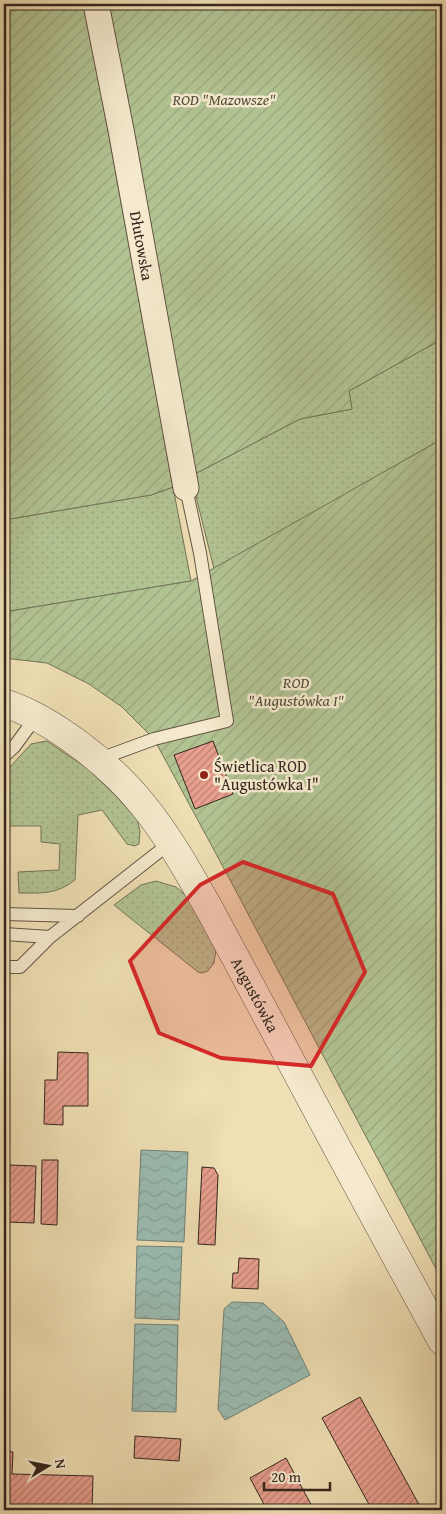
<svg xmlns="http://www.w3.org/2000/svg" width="446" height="1514" font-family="'Gentium Book Plus',serif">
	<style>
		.grass { fill: url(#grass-dots); stroke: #737458 }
		.garden { fill: url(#garden-furrows); stroke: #737458 }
		.water { fill: url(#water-waves); stroke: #718077 }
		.building { fill: url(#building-hatch); stroke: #34261e }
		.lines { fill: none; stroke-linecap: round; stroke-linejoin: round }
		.service-casing { stroke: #635444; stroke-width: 14 }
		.minor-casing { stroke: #635444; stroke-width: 27 }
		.tertiary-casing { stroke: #635444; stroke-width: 29 }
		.service { stroke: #f5eace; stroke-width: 12 }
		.minor { stroke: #f5eace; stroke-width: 25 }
		.tertiary { stroke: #f5eace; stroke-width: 28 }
		.marked { fill: #d62828; fill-opacity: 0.2; stroke: #d62828; stroke-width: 4; stroke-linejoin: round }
		.poi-dot { fill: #8f2418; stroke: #f5eace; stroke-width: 2 }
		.labels { text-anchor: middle; stroke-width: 5; stroke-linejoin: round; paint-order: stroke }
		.park-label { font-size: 16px; font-style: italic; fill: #544d3b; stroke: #f5eace }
		.street-label { font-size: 16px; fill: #34261e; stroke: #f5eace }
		.poi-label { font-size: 16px; fill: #34261e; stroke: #f5eace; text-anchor: start }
	</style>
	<defs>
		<pattern id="grass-dots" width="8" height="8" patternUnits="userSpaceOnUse" patternTransform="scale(1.25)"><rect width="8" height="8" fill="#b2c392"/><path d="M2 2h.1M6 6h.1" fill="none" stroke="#9aa77d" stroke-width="1.8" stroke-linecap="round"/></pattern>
		<pattern id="garden-furrows" width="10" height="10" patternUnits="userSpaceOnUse" patternTransform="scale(1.25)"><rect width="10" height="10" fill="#b2c392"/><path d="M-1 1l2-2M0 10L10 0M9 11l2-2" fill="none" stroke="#9aa77d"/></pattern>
		<pattern id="water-waves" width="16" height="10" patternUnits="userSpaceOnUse" patternTransform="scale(1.25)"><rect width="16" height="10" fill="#9abcb2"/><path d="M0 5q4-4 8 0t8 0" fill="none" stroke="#85a199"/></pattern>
		<pattern id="building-hatch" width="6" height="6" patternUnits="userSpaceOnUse" patternTransform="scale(1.25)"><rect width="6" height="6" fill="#e89f8e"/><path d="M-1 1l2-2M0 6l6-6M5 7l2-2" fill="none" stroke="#bd8173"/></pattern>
	</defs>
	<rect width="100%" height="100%" fill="#efdfb4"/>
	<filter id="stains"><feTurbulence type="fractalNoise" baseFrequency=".004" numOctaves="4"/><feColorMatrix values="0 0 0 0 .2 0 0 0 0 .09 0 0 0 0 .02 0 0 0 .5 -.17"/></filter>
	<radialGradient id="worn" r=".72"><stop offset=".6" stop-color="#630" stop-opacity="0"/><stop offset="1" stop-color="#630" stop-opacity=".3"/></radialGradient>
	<!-- grass -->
	<path class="grass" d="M442,339V439L214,569L191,476L300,419L352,409L349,391Z
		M173,487L191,581L4,612V520L151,495Z
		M47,741L87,768L114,794L137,819L140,831L139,844L135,846L127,844L102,810L78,815L75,880C55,895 42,893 19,893L18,872L59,870L60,844L41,842V826H4V771L11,766L31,744Z
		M156,881L176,887L189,898L216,950L214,963L208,971L202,973L198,972L114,905L141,885Z"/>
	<!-- garden -->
	<path class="garden" d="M4,4H85L173,487L151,495L4,520Z
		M105,4H442V339L349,391L352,409L300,419L191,476Z
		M442,439V1280L228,876L154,739L122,707L89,684L47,663L4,658V612L191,581Z"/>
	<!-- water -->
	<path class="water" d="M141,1150L188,1152L184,1242L137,1240Z
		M137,1246L182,1247L179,1320L135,1318Z
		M232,1302L263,1303L284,1322L310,1375L225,1420L218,1409L224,1309Z
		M135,1324L178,1325L176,1412L132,1411Z"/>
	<!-- building -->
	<path class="building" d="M213,741L233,794L195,809L174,755Z
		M58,1052L88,1053V1106H63V1125L44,1124L45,1080H57Z
		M42,1160H58L57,1225L41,1224Z
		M9,1165L36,1166L34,1223L8,1222Z
		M202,1167L214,1168L218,1175L215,1245L198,1244Z
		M239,1258L259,1259L258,1289L232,1288L233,1273H238Z
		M360,1397L422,1510H372L322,1418Z
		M135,1436L181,1439L179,1461L134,1458Z
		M4,1451L13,1452L12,1474L93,1476L92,1510H4Z
		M286,1458L314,1510H267L250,1478Z"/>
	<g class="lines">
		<defs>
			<path id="service" d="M4,756L14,747L36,717
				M97,760L154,739L227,721L200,553L186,488
				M4,914L78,916
				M4,934L50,937
				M4,967H20L50,937L170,843"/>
			<g id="minor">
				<path id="s1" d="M96,4L121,130L186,488"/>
			</g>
			<g id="tertiary">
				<path id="s2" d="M4,703C52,718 112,766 143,805C170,838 190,875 211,912C230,948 250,984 269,1020C326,1128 384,1235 442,1341"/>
			</g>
		</defs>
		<!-- service casing -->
		<use href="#service" class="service-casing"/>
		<!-- minor casing -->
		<use href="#minor" class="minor-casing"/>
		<!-- tertiary casing -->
		<use href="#tertiary" class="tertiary-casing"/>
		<!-- service -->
		<use href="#service" class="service"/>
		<!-- minor -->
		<use href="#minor" class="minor"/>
		<!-- tertiary -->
		<use href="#tertiary" class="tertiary"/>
	</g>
	<!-- marked area -->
	<path class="marked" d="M243,862L333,894L365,972L311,1066L221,1058L159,1033L130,961L200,885Z"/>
	<!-- markers -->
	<circle class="poi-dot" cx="204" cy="775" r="5"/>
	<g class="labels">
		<!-- park labels -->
		<g class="park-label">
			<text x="224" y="105">ROD "Mazowsze"</text>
			<text x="296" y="688">ROD<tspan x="296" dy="18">"Augustówka I"</tspan></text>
		</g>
		<!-- street labels -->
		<g class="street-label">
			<text dy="6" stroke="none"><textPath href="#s1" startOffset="246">Dłutowska</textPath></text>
			<text dy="6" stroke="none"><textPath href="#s2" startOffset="395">Augustówka</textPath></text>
		</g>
		<!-- poi labels -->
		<g class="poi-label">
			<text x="214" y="772">Świetlica ROD<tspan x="214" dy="18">"Augustówka I"</tspan></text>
		</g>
	</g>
	<!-- margin -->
	<rect width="446" height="1514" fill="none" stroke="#efdfb4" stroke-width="20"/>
	<rect x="5" y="5" width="436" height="1504" fill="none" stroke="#34261e" stroke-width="2.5"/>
	<rect x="10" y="10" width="426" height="1494" fill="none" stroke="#34261e"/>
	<!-- north arrow -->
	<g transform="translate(48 1466) rotate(80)" stroke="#f5eace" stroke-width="4" paint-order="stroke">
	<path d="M0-4L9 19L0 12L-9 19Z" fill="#34261e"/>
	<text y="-8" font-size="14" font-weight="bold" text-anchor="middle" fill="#34261e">N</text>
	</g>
	<!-- scale -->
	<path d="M264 1482v8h66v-8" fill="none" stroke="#34261e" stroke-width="2.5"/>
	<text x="271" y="1482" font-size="15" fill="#34261e" stroke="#f5eace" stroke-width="4" paint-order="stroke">20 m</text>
	<rect width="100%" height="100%" filter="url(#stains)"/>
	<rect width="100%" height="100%" fill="url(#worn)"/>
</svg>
